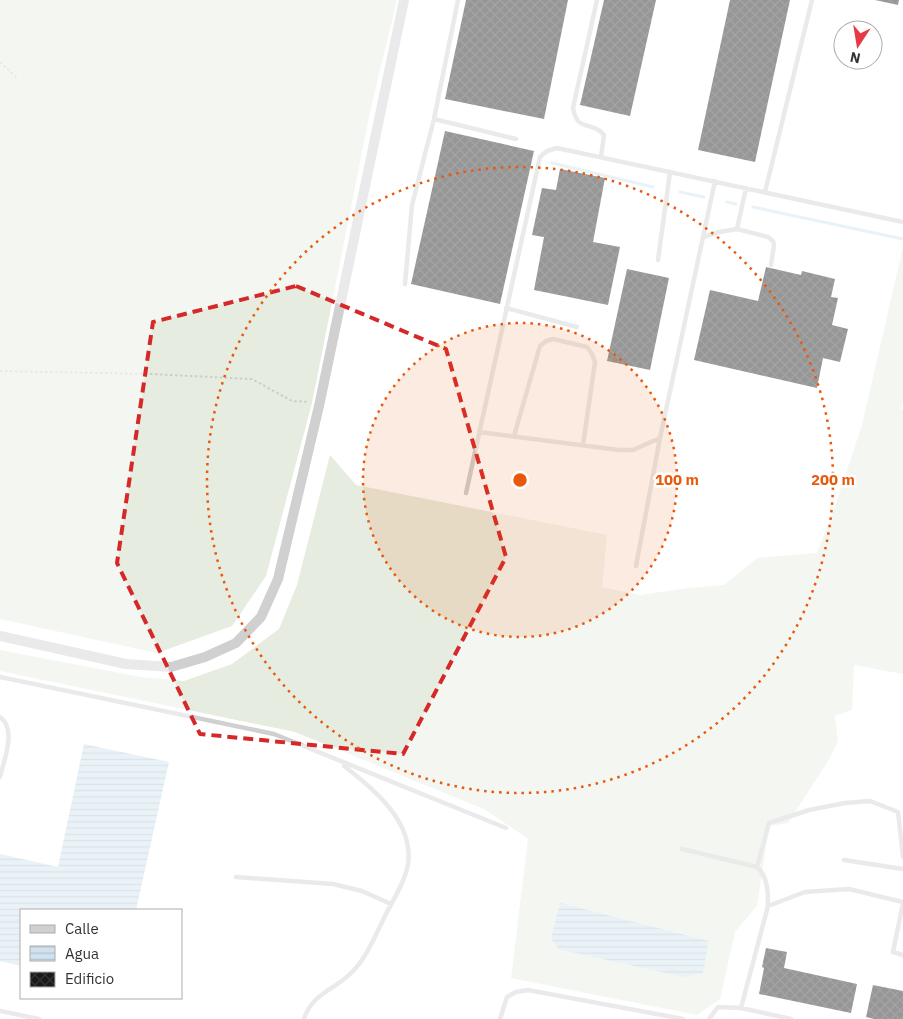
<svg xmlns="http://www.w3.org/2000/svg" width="903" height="1019" font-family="'IBM Plex Sans',sans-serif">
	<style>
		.grass { fill: #e6ecdf }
		.water { fill: url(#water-rules) }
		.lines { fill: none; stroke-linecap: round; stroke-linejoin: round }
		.stream { stroke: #cfe2ee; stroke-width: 3 }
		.building { fill: url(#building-cross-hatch) }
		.path { stroke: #cdcdcd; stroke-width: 2; stroke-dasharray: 2.5 2.5; stroke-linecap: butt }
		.service { stroke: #d0d0d0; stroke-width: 4.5 }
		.tertiary { stroke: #d0d0d0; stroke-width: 10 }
		.marked { fill: none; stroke: #d62828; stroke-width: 4; stroke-dasharray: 10 6; stroke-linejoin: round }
		.ring { fill: none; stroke: #e8590c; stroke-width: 2.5; stroke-dasharray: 2.5 5 }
		.centre { fill: #e8590c; stroke: #fff; stroke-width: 2.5 }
		.ring-label { font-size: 15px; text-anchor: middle; font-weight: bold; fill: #e8590c; stroke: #fff; stroke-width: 5; stroke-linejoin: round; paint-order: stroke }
	</style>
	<defs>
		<pattern id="water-rules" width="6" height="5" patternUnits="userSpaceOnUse" patternTransform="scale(1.25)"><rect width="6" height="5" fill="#cfe2ee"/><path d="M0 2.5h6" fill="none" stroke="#b2c2cd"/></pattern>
		<pattern id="building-cross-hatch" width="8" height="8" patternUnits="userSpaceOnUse" patternTransform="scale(1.25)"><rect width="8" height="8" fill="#1a1a1a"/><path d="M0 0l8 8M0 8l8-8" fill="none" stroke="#333"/></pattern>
	</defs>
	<rect width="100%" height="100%" fill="#fff"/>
	<!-- grass -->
	<path class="grass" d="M0,0H397L370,112L312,403L266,576L232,626L157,653L0,619Z
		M903,247V401L901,409L903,410V674L854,665L852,710L835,716L838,740L830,758L788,823L769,826L757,906L735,932L720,999L697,1015L511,978L528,839L484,809L295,732L0,671V650L141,677L184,681L232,664L279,629L297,585L330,455L356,485L607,535L602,587L640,595L688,588L724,585L757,558L817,553L832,515L862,425Z"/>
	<!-- water -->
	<path class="water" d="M84,744L169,762L136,910H21V966L0,961V854L58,867Z
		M560,903L709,941L703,973L684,977L558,949L551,938Z"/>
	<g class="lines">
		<!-- stream -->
		<path class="stream" d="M552,163L653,187
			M680,192L704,197
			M727,202L736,204
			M753,207L903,239"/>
	</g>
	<!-- building -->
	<path class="building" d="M466,0H568L544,119L445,99Z
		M604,0H656L630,116L580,105Z
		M730,0H790L755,162L698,150Z
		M875,0H899L898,5Z
		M445,131L534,151L500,304L411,284Z
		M560,169L605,178L593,242L620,247L608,305L534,290L544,237L532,235L542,188L556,190Z
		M766,267L801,275L802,271L835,279L831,297L838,298L832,325L848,329L840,362L823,358L817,388L694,360L710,290L758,301Z
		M627,269L669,278L650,370L607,361Z
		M766,948L787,952L784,968L857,984L851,1013L759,994L764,968L762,967Z
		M873,985L903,991V1019H874L866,1017Z"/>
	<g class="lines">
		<!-- path -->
		<path class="path" d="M0,62L18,79
			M0,371L151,374L252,379L292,401L309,402"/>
		<!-- service -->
		<path class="service" d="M597,0L573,108C577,133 592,120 604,135L601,157
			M434,119L516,139
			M746,188L737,229L768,237L773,241L774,245L771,265
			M765,192L812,0
			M704,237L719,232L737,229
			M658,260L670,172
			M405,284L412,205L434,119L458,0
			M506,308L577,327
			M479,432L619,450H633L660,438
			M514,436L540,346L546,341L553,339L587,347L592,354L595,362L583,445
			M466,493L540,157L547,151L557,148L903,222
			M636,566L660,438L715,181
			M0,677L274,734L506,828
			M0,717C17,729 4,760 0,777
			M682,849L757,867C768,877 768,892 768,906L741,1008
			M844,860L903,869
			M757,867L769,823L809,810L845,803L870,801L898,812L903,857
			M236,877L333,884L362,891L391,904
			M903,903L893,952L903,955
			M768,906L805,892L849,889L903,902
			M0,1011L39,1019
			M304,1019C312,993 335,990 352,972C367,957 375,936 385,916C393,900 405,882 408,864C414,822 374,789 344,766
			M500,1019L507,997L516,992L528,990L683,1019
			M709,1019L718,1007L741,1008L791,1019"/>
		<!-- tertiary -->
		<path class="tertiary" d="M0,636L126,664L171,667L205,657L236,643L261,617L278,579L319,406L404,0"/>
	</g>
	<!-- marked area -->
	<path d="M0 0H903V1019H0ZM296,286L446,349L506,557L403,754L200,734L117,563L153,322Z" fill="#fff" fill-opacity=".55" fill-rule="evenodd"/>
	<path class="marked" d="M296,286L446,349L506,557L403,754L200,734L117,563L153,322Z"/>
	<!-- distance rings -->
	<circle cx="520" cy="480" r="157" fill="#e8590c" fill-opacity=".12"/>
	<g class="ring">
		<circle cx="520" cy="480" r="157"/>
		<circle cx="520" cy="480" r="313"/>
	</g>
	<circle cx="520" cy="480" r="8" class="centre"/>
	<g class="ring-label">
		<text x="677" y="485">100 m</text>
		<text x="833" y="485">200 m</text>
	</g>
	<!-- legend -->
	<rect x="20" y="909" width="162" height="90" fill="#ffffff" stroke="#adadad"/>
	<rect x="30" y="925" width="25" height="8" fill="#d0d0d0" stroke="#adadad"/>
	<text x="65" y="934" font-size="15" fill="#333333">Calle</text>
	<rect x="30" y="946" width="25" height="15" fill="url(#water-rules)" stroke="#adadad"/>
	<text x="65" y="959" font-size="15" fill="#333333">Agua</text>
	<rect x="30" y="972" width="25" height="15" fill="url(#building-cross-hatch)" stroke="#adadad"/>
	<text x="65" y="984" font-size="15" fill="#333333">Edificio</text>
	<!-- north arrow -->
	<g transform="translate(858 45) rotate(192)"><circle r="24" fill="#ffffff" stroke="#adadad"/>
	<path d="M0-4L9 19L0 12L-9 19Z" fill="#e63946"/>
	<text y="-8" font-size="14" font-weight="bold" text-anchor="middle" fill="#333333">N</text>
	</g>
</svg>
